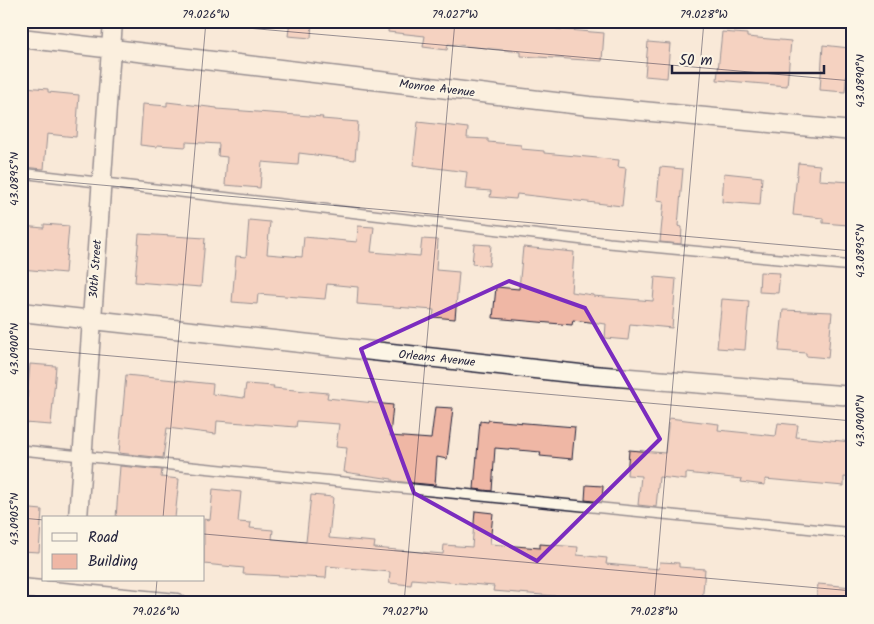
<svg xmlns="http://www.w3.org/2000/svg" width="874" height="624" font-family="Kalam,sans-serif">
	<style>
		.building { fill: #efb7a5; stroke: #22223b }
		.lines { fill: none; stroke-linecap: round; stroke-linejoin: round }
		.service-casing { stroke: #22223b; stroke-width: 12 }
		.minor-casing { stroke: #22223b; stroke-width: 21 }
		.service { stroke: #fcf5e5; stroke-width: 9 }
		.minor { stroke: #fcf5e5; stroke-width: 18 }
		.marked { fill: none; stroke: #7b2cbf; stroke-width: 4; stroke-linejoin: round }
		.ticks { fill: none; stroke: #22223b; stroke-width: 1; stroke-opacity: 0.45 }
		.labels { text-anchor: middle; stroke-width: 4; stroke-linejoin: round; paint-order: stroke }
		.street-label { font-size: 12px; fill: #22223b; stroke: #fcf5e5 }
		.neatline { fill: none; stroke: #22223b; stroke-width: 2 }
		.ticks-label { font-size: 12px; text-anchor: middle; fill: #22223b }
	</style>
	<rect width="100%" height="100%" fill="#f9e9d8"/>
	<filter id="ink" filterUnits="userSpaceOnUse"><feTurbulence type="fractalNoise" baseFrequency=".02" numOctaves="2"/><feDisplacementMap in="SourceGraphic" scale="10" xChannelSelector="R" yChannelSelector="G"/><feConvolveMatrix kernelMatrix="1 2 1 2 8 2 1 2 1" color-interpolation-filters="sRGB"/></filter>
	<g filter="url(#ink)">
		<!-- building -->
		<path class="building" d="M290,21H312L311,38L288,36Z
			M389,21H557L556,29L604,33L602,61L521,56V52L448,44L447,50L423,47L425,36L388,32Z
			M722,32L747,34V37L791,41L787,86L717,80Z
			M648,42L670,44L667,78L645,76Z
			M823,45L849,48L845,92L820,90Z
			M25,87L48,89V92L79,95L76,137L47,134L44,169L22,167L26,130L22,129Z
			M167,102L217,108V109L323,117L322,119L358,122L355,160L299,153L298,165L262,162L260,188L225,185L227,157L218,156L219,144L186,142V147L157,145V147L140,145L143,104L167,106Z
			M418,122L468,128L467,138L488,139V142L521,145V149L544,151V153L619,160L618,167L626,168L622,206L517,194L516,199L490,197L491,191L465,189L467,172L413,165Z
			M798,163L820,165L819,180L852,182L848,225L823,223V218L793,215Z
			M660,167L683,169L678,226L682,227L681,244L660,242L664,201L657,200Z
			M724,173L762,177L760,205L722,202Z
			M249,220L270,222L267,254L302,257L304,237L357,242L358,226L374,227L371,252L420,256L422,239L438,240L436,270L459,272L455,319L433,317L434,310L357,304L358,287L327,284L325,299L258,294L257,304L232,302L236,256L246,257Z
			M44,224L69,226L65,273L21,269V226L44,228Z
			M139,234L205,238L201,287L135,282Z
			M474,244L491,245L489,266L472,264Z
			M523,247L574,252L571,292L593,295V296L653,301L655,277L676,279L672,328L630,324L628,340L605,338L606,324L573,320L572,325L493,318L496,287L519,289Z
			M760,272L780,273L778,293L759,292Z
			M722,299L749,301L745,350L717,348Z
			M783,310L832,312L828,358L806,356V353L779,351Z
			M30,364L56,366L51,425L25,423Z
			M126,375L213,384L212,394L244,398L246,384L274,386L273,388L328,393L327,398L393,405L390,436L431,439L435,407L453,408L447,459L437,457L435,485L392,481V479L344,472L347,448L336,447L339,424L297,421L296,427L217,421L216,434L167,428L163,458L119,453Z
			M669,418L719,424L718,430L776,436L778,423L798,425L796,437L853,442V478L844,477V486L765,479V485L741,482L742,479L686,473V480L659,477L656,507L638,505L641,476L627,475L629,450L665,453Z
			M488,420L575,427L572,459L540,456L541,452L495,448L492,491L474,489L480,421L488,422Z
			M120,466L162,470L161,477L179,479L175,518H116Z
			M586,485L603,486L602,502L585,500Z
			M213,489L241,492L238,522L251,523L250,528L273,530L272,539L306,542L311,495L333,497L329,538L375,542L374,548L443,554L444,545L472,547L475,511L493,513L490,544L540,548V544L578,547L577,555L607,558L606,564L659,569L660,562L679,563V567L705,569L702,603L580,602V598L493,591L494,586L412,579L411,585L389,583L390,572L327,566L326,578L243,574L244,568L204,564V519L210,520Z
			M21,508L42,510L39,552L21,551Z
			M818,584L853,587V603H816Z"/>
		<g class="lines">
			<defs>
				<path id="service" d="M21,173L609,243L853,266
					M21,450L853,533"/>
				<path id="minor" d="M21,38L589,106L853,131
					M21,312L580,374L853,396
					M78,518L113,21
					M21,588L177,603"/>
			</defs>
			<!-- service casing -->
			<use href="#service" class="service-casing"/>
			<!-- minor casing -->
			<use href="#minor" class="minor-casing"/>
			<!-- service -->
			<use href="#service" class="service"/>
			<!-- minor -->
			<use href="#minor" class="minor"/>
		</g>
	</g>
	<!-- marked area -->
	<path d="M0 0H874V624H0ZM509,281L585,308L660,439L537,561L414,493L361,349Z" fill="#f9e9d8" fill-opacity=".55" fill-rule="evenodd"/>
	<path class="marked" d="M509,281L585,308L660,439L537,561L414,493L361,349Z"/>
	<!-- ticks -->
	<path class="ticks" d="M167,21L853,81M21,178L853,251M21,348L853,421M21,518L44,520M163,518L206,21M204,534L853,591M155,603L157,580M404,603L455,21M654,603L704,21"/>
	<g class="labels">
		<!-- street labels -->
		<g class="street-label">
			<text transform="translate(437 88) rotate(7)" y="4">Monroe Avenue</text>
			<text transform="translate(95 269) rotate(-86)" y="4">30th Street</text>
			<text transform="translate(437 358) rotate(6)" y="4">Orleans Avenue</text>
		</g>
	</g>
	<!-- margin -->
	<rect width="874" height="624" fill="none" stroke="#fcf5e5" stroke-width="55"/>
	<!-- legend -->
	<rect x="42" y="516" width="162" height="65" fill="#fcf5e5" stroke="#a5a1a1"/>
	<rect x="52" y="533" width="25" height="8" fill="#fcf5e5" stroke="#a5a1a1"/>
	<text x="88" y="542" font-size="15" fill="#22223b">Road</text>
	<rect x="52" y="554" width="25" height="15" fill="#efb7a5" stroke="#a5a1a1"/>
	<text x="88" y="566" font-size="15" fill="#22223b">Building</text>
	<!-- scale -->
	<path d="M672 65v8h152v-8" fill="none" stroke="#22223b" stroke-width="2.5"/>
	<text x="679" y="65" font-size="15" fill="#22223b" stroke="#fcf5e5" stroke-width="4" paint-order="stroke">50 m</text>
	<rect x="28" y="28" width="818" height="568" class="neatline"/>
	<g class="ticks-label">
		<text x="206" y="18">79.026°W</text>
		<text x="455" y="18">79.027°W</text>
		<text x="704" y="18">79.028°W</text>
		<text transform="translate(860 81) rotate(-90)" y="4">43.0890°N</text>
		<text transform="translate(14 179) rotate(-90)" y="4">43.0895°N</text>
		<text transform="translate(860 251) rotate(-90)" y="4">43.0895°N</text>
		<text transform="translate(14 349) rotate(-90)" y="4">43.0900°N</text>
		<text transform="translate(860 421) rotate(-90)" y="4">43.0900°N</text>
		<text transform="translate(14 519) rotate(-90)" y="4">43.0905°N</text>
		<text x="156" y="615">79.026°W</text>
		<text x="405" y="615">79.027°W</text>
		<text x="654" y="615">79.028°W</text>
	</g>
</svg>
